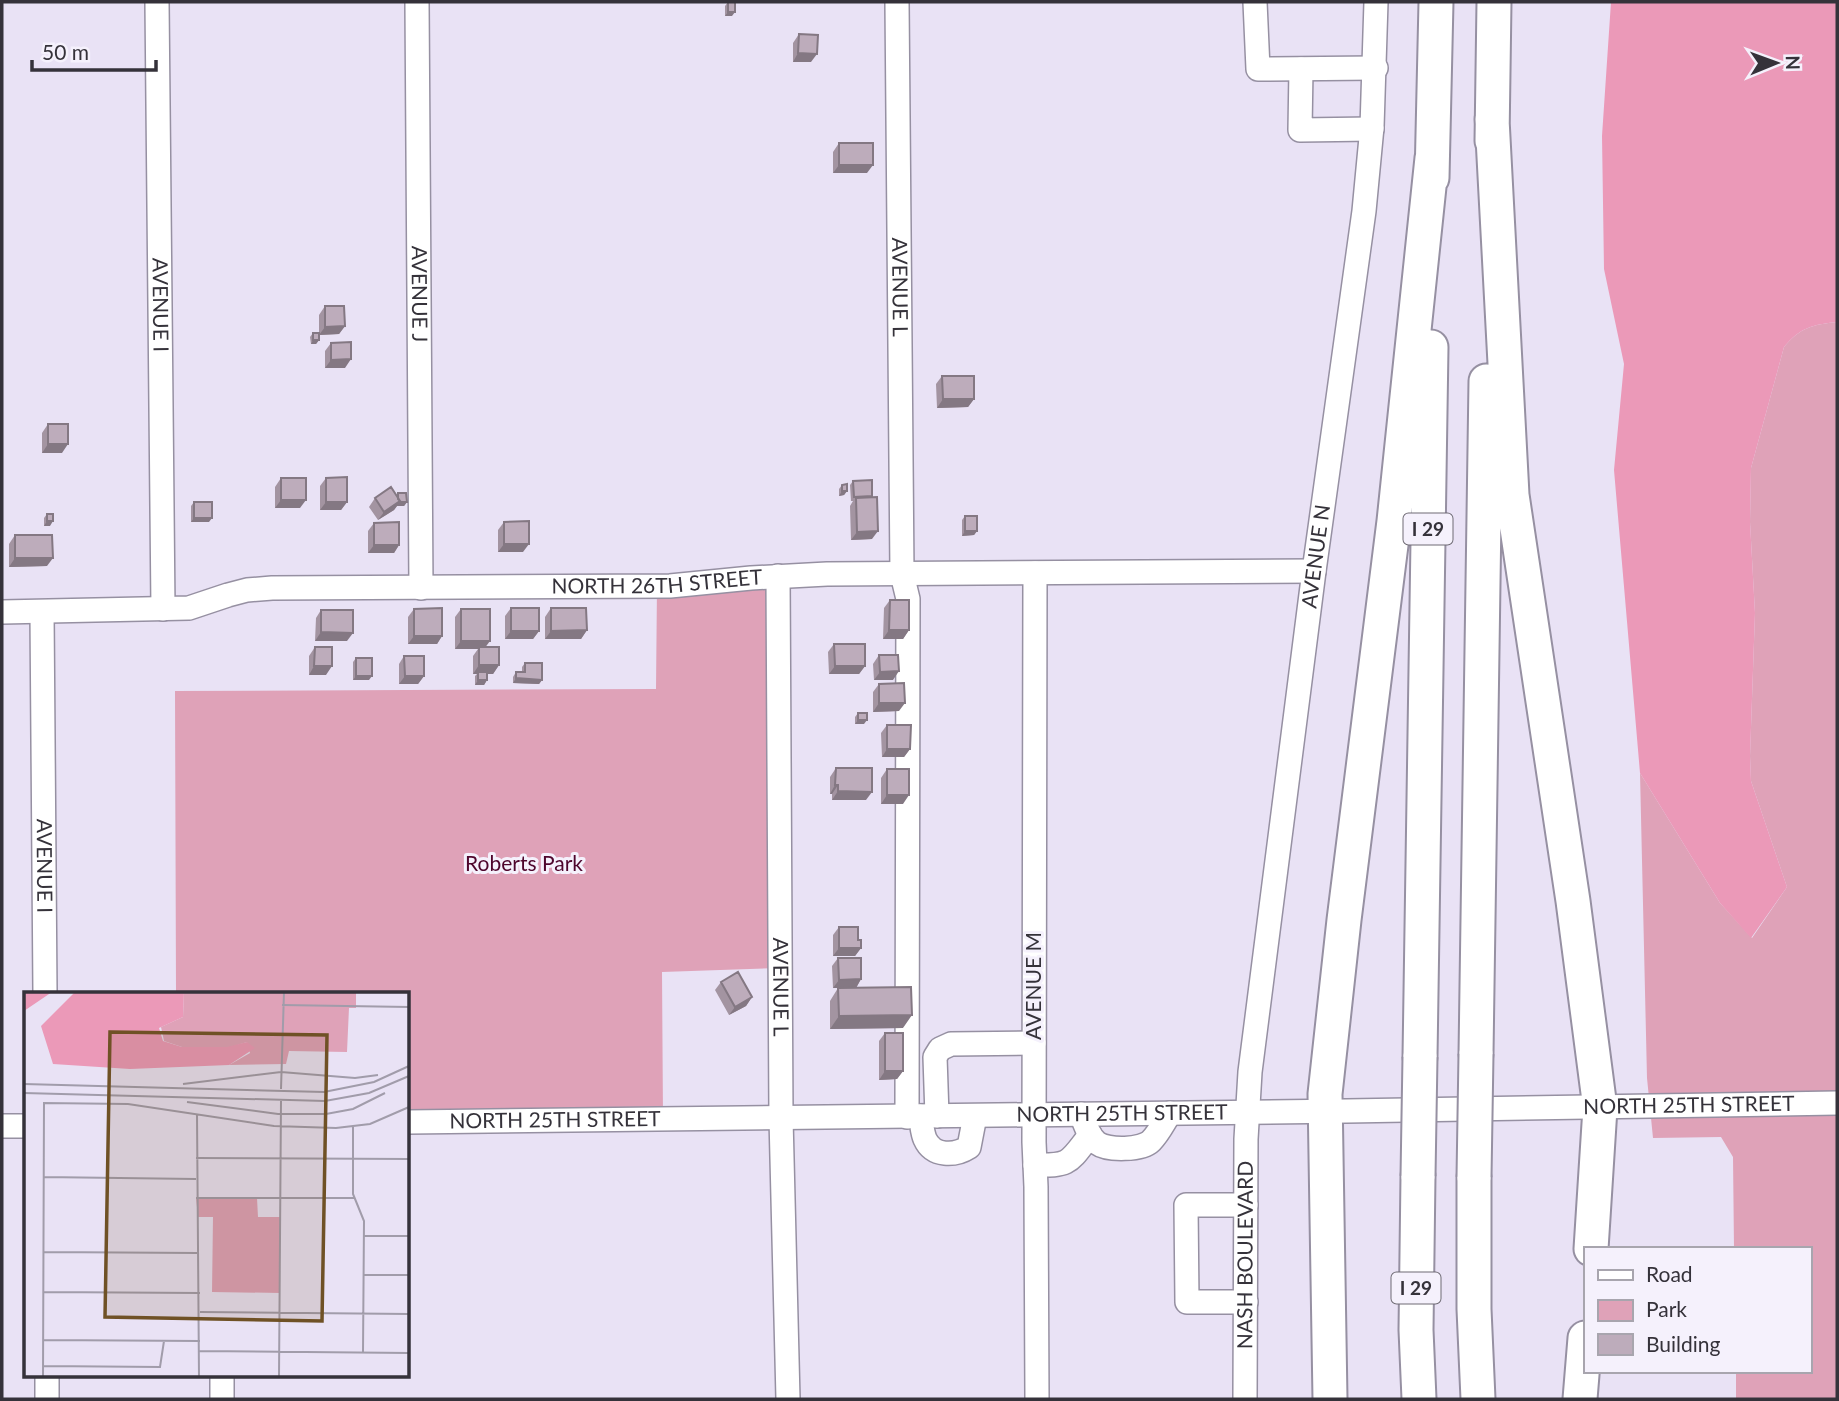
<svg xmlns="http://www.w3.org/2000/svg" width="1839" height="1401" font-family="Lato,sans-serif">
	<style>
		.green { fill: #dfa2b8 }
		.forest { fill: #eb99b8 }
		.lines { fill: none; stroke-linecap: round; stroke-linejoin: round }
		.minor-casing { stroke: #9690a2; stroke-width: 26 }
		.highway-casing { stroke: #9690a2; stroke-width: 37 }
		.minor { stroke: #fff; stroke-width: 23 }
		.highway { stroke: #fff; stroke-width: 33 }
		.highway-bridge-casing { stroke: #9690a2; stroke-width: 37; stroke-linecap: butt }
		.highway-bridge { stroke: #fff; stroke-width: 33 }
		.wall { fill: #a394a1 }
		.shaded-wall { fill: #847883 }
		.building { fill: #bdacbb; stroke: #847883; stroke-width: 2 }
		.labels { text-anchor: middle; stroke-width: 6; stroke-linejoin: round; paint-order: stroke }
		.shield { fill: #f5f1fc; stroke: #6f6b74; stroke-width: 2 }
		.shield-label { font-size: 19px; font-weight: bold; fill: #35323a }
		.street-label { font-size: 21px; fill: #35323a; stroke: #f5f1fc }
		.park-label { font-size: 21px; fill: #4e052c; stroke: #f5f1fc }
		.inset-road { fill: none; stroke: #a19caa; stroke-width: 2 }
		.view { fill: #6f5125; fill-opacity: 0.15; stroke: #6f5125; stroke-width: 3.5 }
		.inset-edge { fill: none; stroke: #35323a; stroke-width: 3.5 }
	</style>
	<rect width="100%" height="100%" fill="#e9e2f5"/>
	<!-- green -->
	<path class="green" d="M1837,322V1399H1736V1371H1809V1249H1734L1733,1157L1721,1137L1653,1138L1647,1078L1640,773L1720,903L1752,938L1787,887L1751,781L1750,756L1755,613L1750,522L1751,468L1784,347C1801,327 1812,325 1837,322Z
		M778,576L780,968L662,972L663,1119L408,1122V993H176L175,691L656,689L657,586Z"/>
	<!-- forest -->
	<path class="forest" d="M1611,2H1837V322C1812,325 1801,327 1784,347L1751,468L1750,522L1755,613L1750,756L1751,781L1787,887L1751,938L1720,903L1640,773L1614,470L1624,364L1604,269L1602,136Z"/>
	<g class="lines">
		<defs>
			<g id="minor">
				<path id="s1" d="M157,2L163,609"/>
				<path id="s2" d="M417,2L421,588"/>
				<path id="s3" d="M897,2L902,574L908,599L907,1117"/>
				<path d="M1255,2L1258,69L1376,68"/>
				<path d="M1301,69L1300,130L1372,129"/>
				<path d="M1035,573L1034,1142L1036,1187L1037,1399"/>
				<path id="s4" d="M778,576L781,1118L788,1399"/>
				<path id="s5" d="M2,612L189,608L228,595L247,590L272,588L670,586L751,578L827,574L1314,571"/>
				<path id="s6" d="M42,612L45,993"/>
				<path d="M1081,1114C1085,1124 1089,1137 1097,1143C1108,1151 1142,1150 1151,1141C1159,1133 1164,1122 1170,1113"/>
				<path d="M920,1116C922,1124 922,1132 925,1139C933,1157 955,1156 969,1147L975,1116"/>
				<path d="M937,1116L935,1057L940,1049L951,1044L1034,1043"/>
				<path id="s7" d="M408,1122L1347,1111L1837,1103"/>
				<path d="M2,1126H26"/>
				<path d="M1035,1165C1071,1166 1069,1162 1090,1135"/>
				<path d="M1246,1302H1187L1186,1205H1246"/>
				<path d="M47,1375V1399"/>
				<path d="M222,1375V1399"/>
				<path id="s8" d="M1245,1399L1246,1139L1250,1072L1314,571L1364,211L1372,127L1376,2"/>
			</g>
			<path id="highway" d="M1492,119L1512,495L1573,901L1600,1108L1591,1249
				M1492,141L1494,2
				M1432,178L1436,2
				M1476,1054L1486,381
				M1420,1057L1431,347
				M1418,1176L1416,1330L1419,1399
				M1474,1177V1309L1478,1399
				M1330,1399L1325,1094L1344,920L1394,521L1432,158
				M1580,1399L1585,1338"/>
		</defs>
		<!-- minor casing -->
		<use href="#minor" class="minor-casing"/>
		<!-- highway casing -->
		<use href="#highway" class="highway-casing"/>
		<!-- minor -->
		<use href="#minor" class="minor"/>
		<!-- highway -->
		<use href="#highway" class="highway"/>
		<defs>
			<path id="highway-bridge" d="M1418,1176L1420,1057
				M1474,1177L1476,1054"/>
		</defs>
		<!-- highway-bridge casing -->
		<use href="#highway-bridge" class="highway-bridge-casing"/>
		<!-- highway-bridge -->
		<use href="#highway-bridge" class="highway-bridge"/>
	</g>
	<!-- wall -->
	<path class="wall" d="M728,2L732,16H725V6Z
		M799,34L811,62H793V43Z
		M839,143L867,173H833V152Z
		M325,306L345,326L339,334L319,335V315Z
		M313,333L319,340L316,344H311L310,337Z
		M331,343L345,368H325V351Z
		M942,376L974,399L968,407L937,408L936,384Z
		M48,424L62,453H42V433Z
		M281,478L300,508H275V487Z
		M326,478L347,502L341,510H320V486Z
		M853,481L871,497L872,539L851,540L850,506L853,501H851L850,485Z
		M842,485L847,491L844,495L839,496V489Z
		M398,493L407,502L404,506H397L394,510L378,520L369,507L375,498L396,496Z
		M194,502L209,522H191V506Z
		M47,514L50,526H44V518Z
		M965,516L977,531L974,535L962,536V520Z
		M504,522L523,552H498V530Z
		M374,523L399,545L394,553H368V531Z
		M15,535L47,566L9,567V544Z
		M890,600L909,630L903,639H883L884,608Z
		M511,608L539,631L533,639H505V616Z
		M551,608L587,630L581,639H545V617Z
		M414,609L442,636L437,644H408V617Z
		M461,609L485,647L499,665L493,674H487V680L484,685H475V676L477,674H473V656L478,649H455V617Z
		M321,610L347,641H315L316,618Z
		M834,644L865,666L859,674H829L828,652Z
		M315,647L326,675H309V656Z
		M879,655L893,680H874L873,664Z
		M404,656L424,676L418,684H399V664Z
		M356,658L369,680H353V662Z
		M525,663L542,680L539,684L513,683V677L516,672H522V667Z
		M879,684L899,711L873,712V692Z
		M858,713L864,724H855V717Z
		M887,725L910,749L904,757H882L881,733Z
		M836,768L866,800H832V794H830V777Z
		M887,769L903,804H881V778Z
		M839,927L858,940L861,948L855,956H833V935Z
		M838,958L861,979L856,988H833L832,966Z
		M721,982L752,997L746,1006L729,1015L715,990Z
		M838,988L903,1028L830,1029V1001Z
		M885,1033L903,1071L897,1079L879,1080V1041Z"/>
	<!-- shaded-wall -->
	<path class="shaded-wall" d="M728,12H735L732,16H725Z
		M798,53L817,54L811,62H793Z
		M839,165H873L867,173H833Z
		M345,326L339,334L319,335L325,327Z
		M313,340H319L316,344H311Z
		M351,359L345,368H325L331,360Z
		M943,399H974L968,407L937,408Z
		M48,444H68L62,453H42Z
		M842,491H847L844,495L839,496Z
		M281,500H306L300,508H275Z
		M400,501L407,502L404,506H397L394,510L378,520L384,512Z
		M326,502H347L341,510H320Z
		M194,518H212L209,522H191Z
		M47,521H53L50,526H44Z
		M878,531L872,539L851,540L857,532Z
		M965,531H977L974,535L962,536Z
		M504,544H529L523,552H498Z
		M374,545H399L394,553H368Z
		M15,558H53L47,566L9,567Z
		M587,630L581,639H545L551,631Z
		M889,630H909L903,639H883Z
		M511,631H539L533,639H505Z
		M321,632L353,633L347,641H315Z
		M414,636H442L437,644H408Z
		M461,641H490L484,649H455Z
		M479,665H499L493,674H473Z
		M314,666H332L326,675H309Z
		M835,666H865L859,674H829Z
		M899,671L893,680H874L880,672Z
		M356,676H372L369,680H353Z
		M405,676H424L418,684H399Z
		M516,678L542,680L539,684L513,683Z
		M478,680H487L484,685H475Z
		M879,703H905L899,711L873,712Z
		M858,720H867L864,724H855Z
		M887,749H910L904,757H882Z
		M835,785H838L832,794H830Z
		M838,791L872,792L866,800H832Z
		M887,795H909L903,804H881Z
		M839,948H861L855,956H833Z
		M861,979L856,988H833L839,980Z
		M752,997L746,1006L729,1015L735,1007Z
		M912,1015L903,1028L830,1029L839,1016Z
		M885,1071H903L897,1079L879,1080Z"/>
	<!-- building -->
	<path class="building" d="M728,2H735V12H728Z
		M799,34L818,35L817,54L798,53Z
		M839,143H873V165H839Z
		M325,306H344L345,326L325,327Z
		M313,333H319V340H313Z
		M351,342V359L331,360V343Z
		M942,376H974V399H943Z
		M48,424H68V444H48Z
		M347,477V502H326V478Z
		M281,478H306V500H281Z
		M872,480V496L854,497L853,481Z
		M847,484V491H842V485Z
		M391,487L400,501L384,512L375,498Z
		M398,493H406L407,502H399L400,501L398,499Z
		M877,497L878,531L857,532L856,498Z
		M194,502H212V518H194Z
		M47,514H53V521H47Z
		M965,516H977V531H965Z
		M529,521V544H504V522Z
		M399,522V545H374V523Z
		M15,535H52L53,558H15Z
		M890,600H909V630H889Z
		M442,608V636H414V609Z
		M511,608H539V631H511Z
		M551,608H586L587,630L551,631Z
		M461,609H490V641H461Z
		M321,610H353V633L321,632Z
		M834,644H865V666H835Z
		M315,647H332V666H314Z
		M479,647H499V665H479Z
		M879,655H898L899,671L880,672Z
		M404,656H424V676H405Z
		M356,658H372V676H356Z
		M525,663H542V680L516,678V672H525Z
		M478,672H487V680H478Z
		M904,683L905,703H879V684Z
		M858,713H867V720H858Z
		M887,725H911L910,749H887Z
		M836,768H872V792L838,791V785H835Z
		M887,769H909V795H887Z
		M839,927H858V940H861V948H839Z
		M838,958H861V979L839,980Z
		M738,972L752,997L735,1007L721,982Z
		M911,987L912,1015L839,1016L838,988Z
		M408,995L409,1019H408Z
		M885,1033H903V1071H885Z"/>
	<g class="labels">
		<!-- shield labels -->
		<g class="shield">
			<rect x="1403.5" y="513.5" width="49" height="31" rx="5"/>
			<rect x="1391.5" y="1272.5" width="49" height="31" rx="5"/>
		</g>
		<g class="shield-label">
			<text x="1428" y="536">I 29</text>
			<text x="1416" y="1295">I 29</text>
		</g>
		<!-- street labels -->
		<g class="street-label">
			<text dy="7" stroke="none"><textPath href="#s3" startOffset="285">AVENUE L</textPath></text>
			<text dy="7" stroke="none"><textPath href="#s2" startOffset="292">AVENUE J</textPath></text>
			<text dy="7" stroke="none"><textPath href="#s1" startOffset="303">AVENUE I</textPath></text>
			<text dy="7" stroke="none"><textPath href="#s8" startOffset="847">AVENUE N</textPath></text>
			<text dy="7" stroke="none"><textPath href="#s5" startOffset="658">NORTH 26TH STREET</textPath></text>
			<text dy="7" stroke="none"><textPath href="#s6" startOffset="254">AVENUE I</textPath></text>
			<text transform="translate(1034 986) rotate(-90)" y="7">AVENUE M</text>
			<text dy="7" stroke="none"><textPath href="#s4" startOffset="411">AVENUE L</textPath></text>
			<text dy="7" stroke="none"><textPath href="#s7" startOffset="1281">NORTH 25TH STREET</textPath></text>
			<text dy="7" stroke="none"><textPath href="#s7" startOffset="714">NORTH 25TH STREET</textPath></text>
			<text dy="7" stroke="none"><textPath href="#s7" startOffset="147">NORTH 25TH STREET</textPath></text>
			<text dy="7" stroke="none"><textPath href="#s8" startOffset="144">NASH BOULEVARD</textPath></text>
		</g>
		<!-- park labels -->
		<g class="park-label">
			<text x="524" y="871">Roberts Park</text>
		</g>
	</g>
	<!-- overview -->
	<g transform="translate(24 992)">
		<rect width="385" height="385" fill="#e9e2f5"/>
		<path d="M160,0H332V16H325L323,60L265,59L262,72L205,73L226,61L223,50L207,55H158L140,49L137,35L159,25ZM172,206H233L234,225H256V301L188,300L189,225H174Z" fill="#dfa2b8"/>
		<path d="M0,0H28L0,19ZM51,0H160L159,25L135,36L139,49L158,55H203L223,50L231,56L205,73L106,77L29,72L17,34Z" fill="#eb99b8"/>
		<path class="inset-road" d="M258,13L385,15M0,92L300,100L350,90L385,74M159,92L257,80L331,86L354,83M257,97L260,0M0,101L301,109L345,101L385,84M163,110L254,122H302L329,117L361,101M173,123L175,385M329,135V202L340,229L339,360M172,166L385,167M19,185L172,187M172,206H330M340,244H385M19,260L173,261M340,283H385M19,300L176,301M176,320L385,322M19,348L176,349M175,359L385,361M19,374L136,375L140,349M19,385L20,111L104,112L250,134L312,136L346,132L385,115M255,385L257,109"/>
		<path class="view" d="M86,40L303,43L298,329L81,325Z"/>
		<rect width="385" height="385" class="inset-edge"/>
	</g>
	<!-- border -->
	<rect width="1839" height="1401" fill="none" stroke="#35323a" stroke-width="7"/>
	<!-- legend -->
	<rect x="1584" y="1247" width="228" height="126" fill="#f5f1fc" stroke="#a8a5ae" stroke-width="2"/>
	<rect x="1598" y="1270" width="35" height="10" fill="#ffffff" stroke="#a8a5ae" stroke-width="2"/>
	<text x="1646" y="1282" font-size="21" fill="#35323a">Road</text>
	<rect x="1598" y="1300" width="35" height="21" fill="#dfa2b8" stroke="#a8a5ae" stroke-width="2"/>
	<text x="1646" y="1317" font-size="21" fill="#35323a">Park</text>
	<rect x="1598" y="1334" width="35" height="21" fill="#bdacbb" stroke="#a8a5ae" stroke-width="2"/>
	<text x="1646" y="1352" font-size="21" fill="#35323a">Building</text>
	<!-- north arrow -->
	<g transform="translate(1776 63) rotate(89)" stroke="#f5f1fc" stroke-width="5" paint-order="stroke">
	<path d="M0-5L12 26L0 18L-12 26Z" fill="#35323a"/>
	<text y="-10" font-size="19" font-weight="bold" text-anchor="middle" fill="#35323a">N</text>
	</g>
	<!-- scale -->
	<path d="M32 60v10h124v-10" fill="none" stroke="#35323a" stroke-width="3.5"/>
	<text x="42" y="60" font-size="21" fill="#35323a" stroke="#f5f1fc" stroke-width="5" paint-order="stroke">50 m</text>
</svg>
